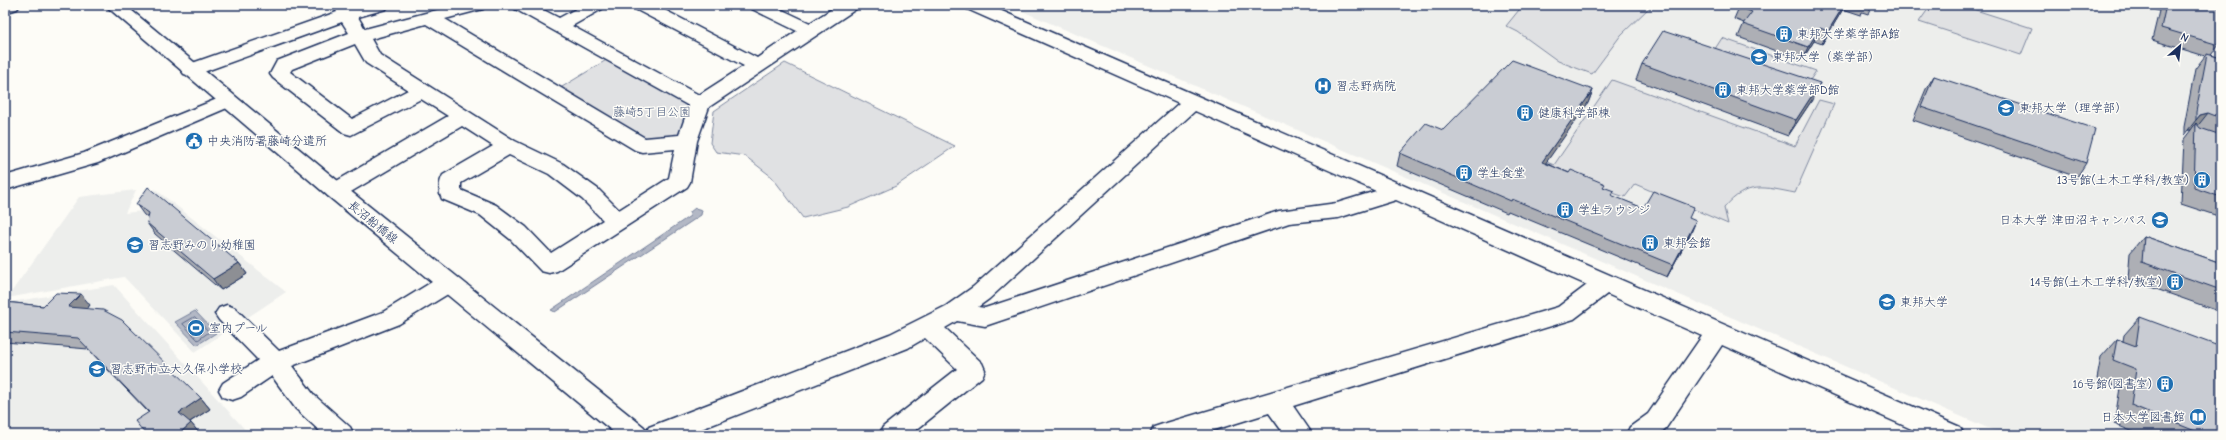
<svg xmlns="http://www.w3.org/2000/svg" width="2226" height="440" font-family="'Comic Neue','Klee One',sans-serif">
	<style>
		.built { fill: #edeeec }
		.green { fill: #e0e1e3; stroke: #7e88a0 }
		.water { fill: #b3b8c5; stroke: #76819c }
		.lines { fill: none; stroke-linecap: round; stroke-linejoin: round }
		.shore { stroke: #586687; stroke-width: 1 }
		.minor-casing { stroke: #1b2f5e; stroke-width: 3 }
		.major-casing { stroke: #1b2f5e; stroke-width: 3 }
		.minor { fill: #fdfcf7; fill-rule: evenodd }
		.major { fill: #fdfcf7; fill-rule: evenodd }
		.wall { fill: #adafb5; stroke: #1b2f5e }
		.shaded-wall { fill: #8d8f94; stroke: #1b2f5e }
		.building { fill: #c9ccd3; stroke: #1b2f5e }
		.labels { text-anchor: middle; stroke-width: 3; stroke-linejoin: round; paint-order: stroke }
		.poi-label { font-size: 12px; fill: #1b2f5e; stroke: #fdfcf7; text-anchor: start }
		.park-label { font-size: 12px; fill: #4c5c7f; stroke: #fdfcf7 }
		.street-label { font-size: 12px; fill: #1b2f5e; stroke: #fdfcf7 }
	</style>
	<rect width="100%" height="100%" fill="#fdfcf7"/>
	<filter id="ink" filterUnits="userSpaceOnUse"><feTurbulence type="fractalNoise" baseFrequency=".025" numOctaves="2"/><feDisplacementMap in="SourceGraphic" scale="8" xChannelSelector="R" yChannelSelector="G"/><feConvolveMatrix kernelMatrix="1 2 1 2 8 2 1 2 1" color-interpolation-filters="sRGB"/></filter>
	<g filter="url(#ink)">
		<!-- built -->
		<path class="built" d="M1008,5H2221V435H2004Z
			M155,189L286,292L195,352L124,277L7,298L79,197L136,190L125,213L142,211Z
			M114,285L250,435H5V303Z"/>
		<!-- green -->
		<path class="green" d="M1523,5H1652L1621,35L1592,74L1558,61L1518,32L1506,26Z
			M1931,5H1960L2032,28L2021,55L1919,22Z
			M1722,38L1816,71L1805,88L1711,55Z
			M608,59L700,104L683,139L647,142L557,90Z
			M785,63L955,146L896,186L848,207L803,218L772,177L745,156L716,152L710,143L714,111Z
			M1612,80L1795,146L1819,100L1834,104L1795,193C1764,187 1747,181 1724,208L1728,224L1635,184L1625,197L1545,171L1453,124L1554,165Z"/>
		<!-- water -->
		<path class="water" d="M695,208L702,210L701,215L555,312L551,310L690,216V212Z
			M195,311L216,333L197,345L175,322Z"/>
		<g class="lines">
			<!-- shore -->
			<path class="shore" d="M195,317L209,332L198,340L183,324Z"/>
			<defs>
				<path id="minor" d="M5,5H20L17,9L5,13Z
					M333,5H351L352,7L359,5H389L386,9L358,17L365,29L456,5H486L483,9L445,19L645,138L679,135L689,106L515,9L512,5H534L559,18L583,5H605L602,9L572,26L699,95L744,66L635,9L632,5H655L757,58L797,31L752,9L749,5H772L810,23L838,5H859L856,9L709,107L697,141L690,182L687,187L557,271L549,273L541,271L510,239L480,215L442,199C438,192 439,182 443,175L493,146L462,126L344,196L336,198L328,196L325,191L328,186L448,116L421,99L351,135L344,133L273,78L270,74L277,61L349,33L342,22L198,74L191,76L184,74L181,70L184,66L337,12ZM426,24L635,150L642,152L675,149L669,178L619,210L598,189L563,164L515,141L380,55L371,39ZM355,44L366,63L408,90L352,119L290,72L292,69ZM509,155L549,174L582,199L603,220L551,253L526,227L496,205L461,190V183Z
					M964,5H988L1960,427L1964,435H1925L1722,345L1666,428L1658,435H1626L1630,427L1648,414L1702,336L1607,294L1574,319L1293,406L1313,435H1285L1269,413L1198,435H1150L1154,427L1163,424L1558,307L1587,285L1396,200L1338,218L1289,223L985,326L957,321L945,328L982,363L985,370L982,377L910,435H879L883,427L957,369L925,338L908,348L686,435H645L649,427L890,334L946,306L973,287L1179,103L967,9ZM1195,111L1376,191L1337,203L1279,211L985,308L978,307L989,299Z
					M227,95L234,97L237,101L234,105L98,163L5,190V176L84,153Z
					M448,275L456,277L460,283L456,289L399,324L292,366L314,395L350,427L354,435H324L296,409L272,376L241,397L232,400L223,397L219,390L223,383L258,360L219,320L215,314L219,308L227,305L235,308L279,351L383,312L440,277Z"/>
				<path id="major" d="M105,5H125L344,186L644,427L648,435H617L328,196Z"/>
			</defs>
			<!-- minor casing -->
			<use href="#minor" class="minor-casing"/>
			<!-- major casing -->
			<use href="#major" class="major-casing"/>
			<!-- minor -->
			<use href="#minor" class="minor"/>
			<!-- major -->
			<use href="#major" class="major"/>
		</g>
		<!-- wall -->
		<path class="wall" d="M1740,5H1873L1868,14L1862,12L1861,15L1843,9L1822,44L1814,41L1802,60L1738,37L1744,23L1734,19Z
			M2138,5H2221L2219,45L2211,55L2221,58V217L2181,204L2184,139L2191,130H2188L2184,135V127L2195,69L2205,56L2152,40L2159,11Z
			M1642,64L1812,100L1788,136L1636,80Z
			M1934,76L2086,163L2077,177L1913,120L1926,89Z
			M1593,90L1588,103L1545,163L1604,187L1612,196L1643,208L1689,218L1691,233L1667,277L1508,211L1507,213L1397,166L1400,153L1443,130Z
			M136,204L239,263L247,274L221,290L155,234L147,223L148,218L144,215Z
			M2144,236L2221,263V312L2128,279L2130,253Z
			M5,302L43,306L90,305L87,309L201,398L210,409L190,422L200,434L148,412L88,349L5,342Z
			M2140,317L2221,435H2141L2114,424L2120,388L2097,379L2101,357L2117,339L2123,341L2124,335Z"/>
		<!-- shaded-wall -->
		<path class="shaded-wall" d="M1844,5H1845L1843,9L1822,44L1828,31Z
			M1820,28L1814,41L1802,60L1808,47Z
			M1820,83L1812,100L1788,136L1796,120Z
			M1593,90L1588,103L1538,174L1542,162Z
			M2208,113L2196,128V123L2191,130H2188L2200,115Z
			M1696,221L1691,233L1667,277L1673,265Z
			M239,263L247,274L221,290L213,279Z
			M81,294L90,305L78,318L68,307Z
			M201,398L210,409L188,423L179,413Z
			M191,423L200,434L199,435H186L182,431Z"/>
		<!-- building -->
		<path class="building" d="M1740,5H1844L1828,31L1820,28L1808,47L1743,24L1752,12L1739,7Z
			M2166,5H2221V33L2219,45L2161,28Z
			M1663,31L1820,83L1796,120L1642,64Z
			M2207,54L2221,58V118L2208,113L2200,115L2196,120V112Z
			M1512,60L1593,90L1542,162L1569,173L1571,170L1605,184L1603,187L1614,191L1611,195L1643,208L1653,191L1694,207L1689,218L1696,221L1673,265L1512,199L1511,201L1400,153L1426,123L1443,130Z
			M1934,76L2095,129L2086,163L1921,107Z
			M2196,123L2200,128L2221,135V197L2194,188Z
			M148,187L239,263L213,279L147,223L149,213L136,204Z
			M2144,236L2221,263V290L2142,262Z
			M56,293L81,294L68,307L103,310L122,320L201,398L179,413L191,423L182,431L187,435H146L135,421L149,412L78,338L5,332V302L43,306Z
			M2140,317L2221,347V435H2205L2131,405L2136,369L2113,360L2117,339L2136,346Z"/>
	</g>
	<!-- icons -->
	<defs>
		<symbol id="building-disc" viewBox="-11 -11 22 22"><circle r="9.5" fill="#1f6fb2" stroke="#fdfcf7"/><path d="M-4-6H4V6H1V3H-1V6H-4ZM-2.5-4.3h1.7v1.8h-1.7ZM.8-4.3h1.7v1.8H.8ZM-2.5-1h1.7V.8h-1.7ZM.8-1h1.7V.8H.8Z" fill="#fff"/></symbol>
		<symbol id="university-disc" viewBox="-11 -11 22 22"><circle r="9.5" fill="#1f6fb2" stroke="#fdfcf7"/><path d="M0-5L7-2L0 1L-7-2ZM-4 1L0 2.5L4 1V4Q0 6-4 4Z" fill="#fff"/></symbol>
		<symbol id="hospital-disc" viewBox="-11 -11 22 22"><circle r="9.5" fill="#1f6fb2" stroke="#fdfcf7"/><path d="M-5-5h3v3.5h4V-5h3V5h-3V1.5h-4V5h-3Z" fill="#fff"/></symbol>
		<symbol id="civic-disc" viewBox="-11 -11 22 22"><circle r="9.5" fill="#1f6fb2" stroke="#fdfcf7"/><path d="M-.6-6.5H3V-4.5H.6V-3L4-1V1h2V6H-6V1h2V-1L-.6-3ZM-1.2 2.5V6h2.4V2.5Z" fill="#fff"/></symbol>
		<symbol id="school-disc" viewBox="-11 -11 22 22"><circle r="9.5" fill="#1f6fb2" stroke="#fdfcf7"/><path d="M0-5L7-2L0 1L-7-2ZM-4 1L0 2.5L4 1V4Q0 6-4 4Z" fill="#fff"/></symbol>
		<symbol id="stadium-disc" viewBox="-11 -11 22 22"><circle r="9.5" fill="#1f6fb2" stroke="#fdfcf7"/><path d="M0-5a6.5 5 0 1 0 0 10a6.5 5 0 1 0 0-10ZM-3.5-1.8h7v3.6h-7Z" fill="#fff"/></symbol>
		<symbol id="library-disc" viewBox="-11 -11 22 22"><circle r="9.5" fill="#1f6fb2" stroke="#fdfcf7"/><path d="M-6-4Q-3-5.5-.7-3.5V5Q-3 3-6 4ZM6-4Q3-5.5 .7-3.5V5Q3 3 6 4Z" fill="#fff"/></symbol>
	</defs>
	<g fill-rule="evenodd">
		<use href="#building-disc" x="1774" y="24" width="20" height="20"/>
		<use href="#university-disc" x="1749" y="47" width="20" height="20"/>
		<use href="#hospital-disc" x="1313" y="76" width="20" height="20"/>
		<use href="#building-disc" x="1713" y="80" width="20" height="20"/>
		<use href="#university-disc" x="1996" y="98" width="20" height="20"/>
		<use href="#building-disc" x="1515" y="103" width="20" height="20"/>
		<use href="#civic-disc" x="184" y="131" width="20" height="20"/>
		<use href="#building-disc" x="1454" y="163" width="20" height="20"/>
		<use href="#building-disc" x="2192" y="170" width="20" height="20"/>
		<use href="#building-disc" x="1555" y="200" width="20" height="20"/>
		<use href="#university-disc" x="2150" y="210" width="20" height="20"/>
		<use href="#building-disc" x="1640" y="233" width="20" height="20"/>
		<use href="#school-disc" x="125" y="235" width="20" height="20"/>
		<use href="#building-disc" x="2165" y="272" width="20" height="20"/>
		<use href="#university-disc" x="1877" y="292" width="20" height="20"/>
		<use href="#stadium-disc" x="186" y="318" width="20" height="20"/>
		<use href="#school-disc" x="87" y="359" width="20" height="20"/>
		<use href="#building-disc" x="2155" y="374" width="20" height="20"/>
		<use href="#library-disc" x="2188" y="407" width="20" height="20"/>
	</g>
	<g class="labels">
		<!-- poi labels -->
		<g class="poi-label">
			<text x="1797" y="38">東邦大学薬学部A館</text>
			<text x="1772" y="61">東邦大学（薬学部）</text>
			<text x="1336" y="90">習志野病院</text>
			<text x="1736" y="94">東邦大学薬学部D館</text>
			<text x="2019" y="112">東邦大学（理学部）</text>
			<text x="1538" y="117">健康科学部棟</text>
			<text x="207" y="145">中央消防署藤崎分遣所</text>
			<text x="1477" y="177">学生食堂</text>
			<text x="2189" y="184" text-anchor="end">13号館(土木工学科/教室)</text>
			<text x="1578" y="214">学生ラウンジ</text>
			<text x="2147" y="224" text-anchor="end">日本大学 津田沼キャンパス</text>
			<text x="1663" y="247">東邦会館</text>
			<text x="148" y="249">習志野みのり幼稚園</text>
			<text x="2162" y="286" text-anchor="end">14号館(土木工学科/教室)</text>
			<text x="1900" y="306">東邦大学</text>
			<text x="209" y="332">室内プール</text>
			<text x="110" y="373">習志野市立大久保小学校</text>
			<text x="2152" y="388" text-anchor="end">16号館(図書室)</text>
			<text x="2185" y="421" text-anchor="end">日本大学図書館</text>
		</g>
		<!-- park labels -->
		<g class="park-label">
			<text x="652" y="116">藤崎5丁目公園</text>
		</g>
		<!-- street labels -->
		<g class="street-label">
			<text transform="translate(373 222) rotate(39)" y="4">長沼船橋線</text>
		</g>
	</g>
	<!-- margin -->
	<rect width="2226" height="440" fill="none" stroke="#fdfcf7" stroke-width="20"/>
	<rect x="10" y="10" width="2206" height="420" fill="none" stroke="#1b2f5e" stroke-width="1.5" filter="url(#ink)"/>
	<!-- north arrow -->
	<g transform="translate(2180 46) rotate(28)" stroke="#fdfcf7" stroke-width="3" paint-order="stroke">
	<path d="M0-3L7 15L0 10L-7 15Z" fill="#1b2f5e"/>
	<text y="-6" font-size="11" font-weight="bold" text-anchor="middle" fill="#1b2f5e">N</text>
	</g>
</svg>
